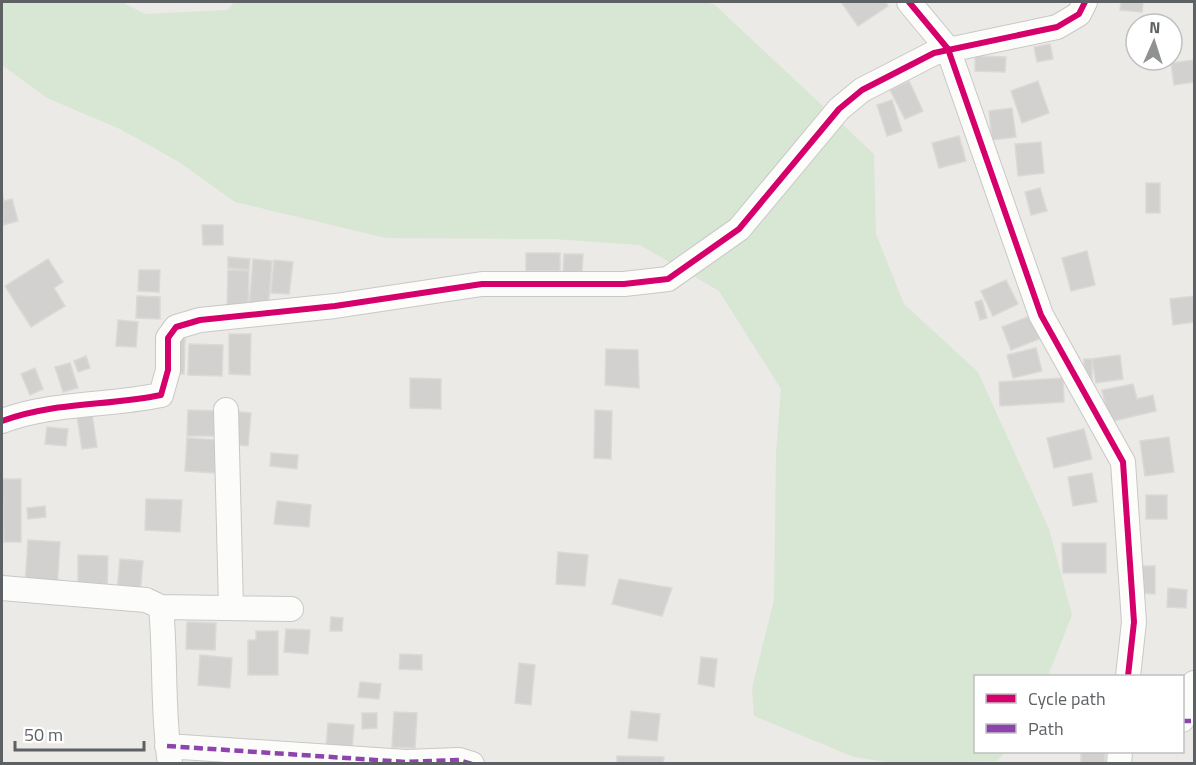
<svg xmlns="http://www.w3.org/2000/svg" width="1196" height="765" font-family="'Titillium Web',sans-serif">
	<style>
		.green { fill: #d8e6d4 }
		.building { fill: #d2d1d0; stroke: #dad9d6; stroke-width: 1.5 }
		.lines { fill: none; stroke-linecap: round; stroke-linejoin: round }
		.minor-casing { stroke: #c8c8c7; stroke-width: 26 }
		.minor { stroke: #fcfcfb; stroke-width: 24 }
		.quiet { stroke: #8e44ad; stroke-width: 4.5; stroke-dasharray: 9 4.5; stroke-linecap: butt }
		.cycleway-casing { stroke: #fff; stroke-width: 10 }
		.cycleway { stroke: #d6006c; stroke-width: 6 }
	</style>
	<rect width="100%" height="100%" fill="#ebeae7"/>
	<!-- green -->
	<path class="green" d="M2,2H122L145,14L228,10L234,2H706L715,5L874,154L876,234L904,304L978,372L1049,529L1072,615L1048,676H976V752H1005L997,761L894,763L854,757L754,716L752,688L774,600L776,453L781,389L719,291L640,245L553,239L386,238L235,202L179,162L120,129L47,98L2,65Z"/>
	<!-- building -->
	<path class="building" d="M841,2H886L888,6L858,26Z
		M1121,2H1143L1142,12L1120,10Z
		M1050,44L1053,59L1037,62L1034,47Z
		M975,56L1006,57L1005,72L975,71Z
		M1194,60V82L1174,85L1171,63Z
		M909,81L923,111L905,119L890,90Z
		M1038,81L1049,113L1022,123L1011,91Z
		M892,100L902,131L887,136L877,105Z
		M1012,108L1016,137L992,140L989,111Z
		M959,136L966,161L939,168L932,143Z
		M1041,142L1044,173L1018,176L1015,144Z
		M1146,183H1160V213H1146Z
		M1040,188L1047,211L1031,215L1025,192Z
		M2,192L4,201L12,199L18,221L3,225Z
		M202,225H223V245H203Z
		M1087,251L1095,285L1071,291L1062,258Z
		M526,253H560V271H526Z
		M564,254H583L582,272H563Z
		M228,257L250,259L249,270L228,268Z
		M48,259L63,282L54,288L65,306L31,327L5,286Z
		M253,259L272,261L268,310L249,309Z
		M274,260L293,262L289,294L271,293Z
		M139,270H160L159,292L138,291Z
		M228,270L249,271L248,310L227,309Z
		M1006,280L1018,304L993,316L981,291Z
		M137,296L160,297V319L136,318Z
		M1194,296V322L1173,325L1170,299Z
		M982,300L987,318L980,320L975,302Z
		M1035,314L1044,337L1011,350L1002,327Z
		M118,320L138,322L136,347L116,346Z
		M229,334H251L250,375L229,374Z
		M173,337H185L184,374H172Z
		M189,344L223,345L222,376L188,375Z
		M1036,348L1042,371L1013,378L1007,355Z
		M606,349L638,350L639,388L605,385Z
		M1120,355L1123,379L1096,383L1092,359Z
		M86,356L90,368L78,372L74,361Z
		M1084,359H1092V383H1084Z
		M70,363L78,388L63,392L55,367Z
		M35,368L43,389L30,395L21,374Z
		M410,378L441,379V409L410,408Z
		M1063,378L1064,402L1000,406L999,382Z
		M1133,384L1137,399L1153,395L1156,411L1109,422L1102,390Z
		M188,410L216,411V436H187Z
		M595,410L612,411L611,459L594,458Z
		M232,411L251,413L248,446L230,444Z
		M92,414L97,447L82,449L77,416Z
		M47,427L68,429L66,446L45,444Z
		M1084,429L1092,459L1054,468L1047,438Z
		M1169,437L1174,472L1145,476L1140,441Z
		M187,438L218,440L216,473L185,471Z
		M271,453L298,455L297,469L270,466Z
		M1092,473L1097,502L1073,506L1068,477Z
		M2,479H21V542H4Z
		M1146,495H1167V519H1146Z
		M146,499L182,500L180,532L145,530Z
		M277,501L311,505L309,527L274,524Z
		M45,506L46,517L28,519L27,508Z
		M28,540L60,542L57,589L25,586Z
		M1062,543H1106V573H1063Z
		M558,552L588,555L585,586L556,584Z
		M78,555L108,556L107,592L78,591Z
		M120,559L143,561L140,594L117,592Z
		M1142,566H1155V594L1141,593Z
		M619,579L672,588L662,616L612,604Z
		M1168,588L1187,590L1186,608L1167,607Z
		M331,617L343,618L342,631H330Z
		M187,622L216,623L215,650L186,649Z
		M286,629L310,630L308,654L284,652Z
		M256,631H278V675H248V640H256Z
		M400,654L422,655V670L399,669Z
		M200,655L232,658L230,688L198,685Z
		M701,657L717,659L714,687L698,684Z
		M519,663L535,665L531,705L515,703Z
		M360,682L381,684L379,699L358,697Z
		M631,711L660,714L657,741L628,738Z
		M394,712L417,713L415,748L392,747Z
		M362,713H377V728L362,729Z
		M328,723L354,725L352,751L326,748Z
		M1081,752H1105V764H1081Z
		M617,756L664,757L663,764H617Z"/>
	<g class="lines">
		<defs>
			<path id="minor" d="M909,2L948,49L1041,315L1123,462L1134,622L1128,676
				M226,410L231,607
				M2,421C53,402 108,406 161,395L168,370V338L176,327L200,320L335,306L482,284H624L668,279L739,229L839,109L862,90L934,53L1057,27L1079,14L1085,2
				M2,588L146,600L161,607L291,609
				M161,607C166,660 162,711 170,764
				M1182,720L1194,683
				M167,746L406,762L459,760L472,764
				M1119,764L1120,752"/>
		</defs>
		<!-- minor casing -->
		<use href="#minor" class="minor-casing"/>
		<!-- minor -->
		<use href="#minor" class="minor"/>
		<!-- quiet -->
		<path class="quiet" d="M1182,721H1194
			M167,746L406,762L459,760L472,764"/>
		<defs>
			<path id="cycleway" d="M909,2L948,49L1041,315L1123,462L1134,622L1128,676
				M2,421C53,402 108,406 161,395L168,370V338L176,327L200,320L335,306L482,284H624L668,279L739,229L839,109L862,90L934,53L1057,27L1079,14L1085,2"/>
		</defs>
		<!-- cycleway casing -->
		<use href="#cycleway" class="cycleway-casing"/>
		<!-- cycleway -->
		<use href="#cycleway" class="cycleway"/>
	</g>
	<!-- border -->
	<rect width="1196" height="765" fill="none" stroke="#5d6164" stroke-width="6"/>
	<!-- legend -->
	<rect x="974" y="675" width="210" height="78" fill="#ffffff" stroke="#bec0c1" stroke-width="1.5"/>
	<rect x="986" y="694" width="30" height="9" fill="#d6006c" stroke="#bec0c1" stroke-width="1.5"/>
	<text x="1028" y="705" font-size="18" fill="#5d6164">Cycle path</text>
	<rect x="986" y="724" width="30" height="9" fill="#8e44ad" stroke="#bec0c1" stroke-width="1.5"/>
	<text x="1028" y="735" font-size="18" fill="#5d6164">Path</text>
	<!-- north arrow -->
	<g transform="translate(1154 42) rotate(3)"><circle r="28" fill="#ffffff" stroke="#bec0c1" stroke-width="1.5"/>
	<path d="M0-4.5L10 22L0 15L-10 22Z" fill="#8f9192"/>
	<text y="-9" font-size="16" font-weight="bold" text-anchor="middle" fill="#5d6164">N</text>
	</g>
	<!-- scale -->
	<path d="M15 741v9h129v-9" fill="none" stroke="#5d6164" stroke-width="3"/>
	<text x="24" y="741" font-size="18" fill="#5d6164" stroke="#ffffff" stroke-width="4.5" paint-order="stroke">50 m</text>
</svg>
